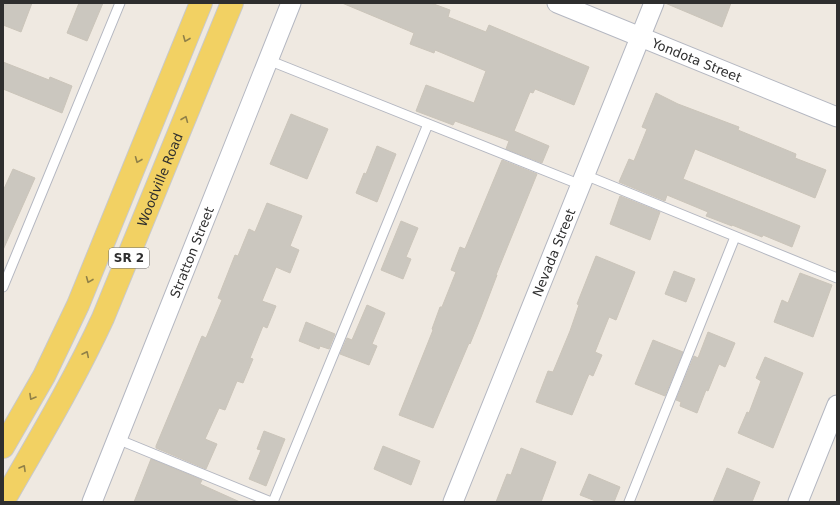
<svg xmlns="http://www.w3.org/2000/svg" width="840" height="505" font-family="'DejaVu Sans',sans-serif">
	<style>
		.building { fill: #cbc7bf; stroke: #cbc5ba }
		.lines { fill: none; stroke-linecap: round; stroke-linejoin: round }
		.service-casing { stroke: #b4b7c1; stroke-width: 11 }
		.minor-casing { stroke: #b4b7c1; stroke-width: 21 }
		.primary-casing { stroke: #c9c9c9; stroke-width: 24 }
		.service { stroke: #fff; stroke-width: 9 }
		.minor { stroke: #fff; stroke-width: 19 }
		.primary { stroke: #f2d163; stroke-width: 22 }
		.oneway { stroke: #908048 }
		.labels { text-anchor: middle; stroke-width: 4; stroke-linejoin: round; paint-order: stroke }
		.shield { fill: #fff; stroke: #6d6d6d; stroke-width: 1 }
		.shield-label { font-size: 12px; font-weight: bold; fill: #2e2e2e }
		.street-label { font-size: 13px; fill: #2e2e2e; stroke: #fff }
	</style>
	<rect width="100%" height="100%" fill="#efe9e1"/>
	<!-- building -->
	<path class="building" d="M3,3H32L21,32L3,25Z
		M79,3H103L87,41L67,33Z
		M342,3H431L450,10L448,17L486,32L489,25L589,67L574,105L535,89L533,93L530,92L514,131L549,146L542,163L506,149L509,141L455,121L453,125L416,111L426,85L474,103L486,71L435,50L434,53L410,44L414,33Z
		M665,3H731L722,27Z
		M3,62L49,80L50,77L72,86L62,113L3,89Z
		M656,93L678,104L739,127L738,130L796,154L795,158L826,170L815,198L695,149L683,179L800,226L792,247L763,235L762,237L732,225V226L706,216L708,212L667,195L665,201L619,182L629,159L634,161L647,129L642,127Z
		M291,114L328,129L307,179L270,164Z
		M377,146L396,154L377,202L356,193L364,173L366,174Z
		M502,160L537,174L496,275H497L481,317L470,344L469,343L433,428L399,415L433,330L432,329L440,307H442L456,272L451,270L460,247L465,249Z
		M13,169L35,178L3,250V191Z
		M620,196L660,212L650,240L610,224Z
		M267,203L302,216L290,246L299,250L290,273L276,267L262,301L276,306L267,328L263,326L250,358L253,359L243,383L237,381L225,410L219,408L205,439L217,444L206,469L156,448V446L202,336L206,338L222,300L218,298L235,255L238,256L249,229L255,232Z
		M401,221L418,228L406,257L411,259L403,279L381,270Z
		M596,256L635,272L616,320L609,317L595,352L602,355L593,376L589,374L572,415L536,402L548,371L553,372L570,331L579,305L577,304Z
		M674,271L695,279L686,302L665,294Z
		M800,273L832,285L813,337L774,322L782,300L788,303Z
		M367,305L385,313L372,344L377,346L369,365L340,354L347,338L352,340Z
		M306,322L335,334L329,349L320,346L319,349L299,341Z
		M708,332L735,343L725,367L719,364L708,391L706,390L697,413L680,406L681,402L676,400L694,356L698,358Z
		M653,340L683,352L665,396L635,384Z
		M765,357L803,373L773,448L738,433L747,412L749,413L761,381L756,378Z
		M264,431L285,439L266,486L249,479L261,450L257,449Z
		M383,446L420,461L411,485L374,469Z
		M521,448L556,462L541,502H496L507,474L511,475Z
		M151,459L202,480L200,484L240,502H134Z
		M727,468L760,482L752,502H713Z
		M589,474L620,487L614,502H598L580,495Z"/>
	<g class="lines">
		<defs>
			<path id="service" d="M268,60L581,185
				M585,175L837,278
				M3,287L120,3
				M117,439L271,502
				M273,502L428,124
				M629,502L735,237"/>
			<g id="minor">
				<path id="s1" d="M557,3L837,117"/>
				<path id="s2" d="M92,502L291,3"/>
				<path id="s3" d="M453,502L654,3"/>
				<path d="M798,502L837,405"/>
			</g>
			<g id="primary">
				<path d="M3,447L44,376L78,305L201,3"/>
				<path id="s4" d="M3,502C38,441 74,381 103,318L232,3"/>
			</g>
		</defs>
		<!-- service casing -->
		<use href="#service" class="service-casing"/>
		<!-- minor casing -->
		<use href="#minor" class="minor-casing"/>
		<!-- primary casing -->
		<use href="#primary" class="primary-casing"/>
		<!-- service -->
		<use href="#service" class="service"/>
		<!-- minor -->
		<use href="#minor" class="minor"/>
		<!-- primary -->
		<use href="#primary" class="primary"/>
	</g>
	<!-- one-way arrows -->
	<defs><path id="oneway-chevron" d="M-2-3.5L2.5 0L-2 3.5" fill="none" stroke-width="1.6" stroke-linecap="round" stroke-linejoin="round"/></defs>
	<g class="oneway">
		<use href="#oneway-chevron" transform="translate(186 39) rotate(112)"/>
		<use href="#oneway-chevron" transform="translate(185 119) rotate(-68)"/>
		<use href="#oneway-chevron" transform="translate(138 160) rotate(112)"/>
		<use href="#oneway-chevron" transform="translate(89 280) rotate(112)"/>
		<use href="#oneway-chevron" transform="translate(86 354) rotate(-64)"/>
		<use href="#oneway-chevron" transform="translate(32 397) rotate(120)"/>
		<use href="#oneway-chevron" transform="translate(23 468) rotate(-60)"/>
	</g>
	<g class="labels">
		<!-- shield labels -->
		<rect class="shield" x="109" y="248" width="40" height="20" rx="3"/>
		<g class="shield-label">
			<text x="129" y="262">SR 2</text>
		</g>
		<!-- street labels -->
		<g class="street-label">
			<text dy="5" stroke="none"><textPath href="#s1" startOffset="151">Yondota Street</textPath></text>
			<text dy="5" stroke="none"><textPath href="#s4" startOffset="359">Woodville Road</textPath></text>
			<text dy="5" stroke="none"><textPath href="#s2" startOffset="269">Stratton Street</textPath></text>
			<text dy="5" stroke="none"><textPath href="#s3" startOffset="269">Nevada Street</textPath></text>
		</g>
	</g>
	<!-- border -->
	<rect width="840" height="505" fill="none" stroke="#2e2e2e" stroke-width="8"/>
</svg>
